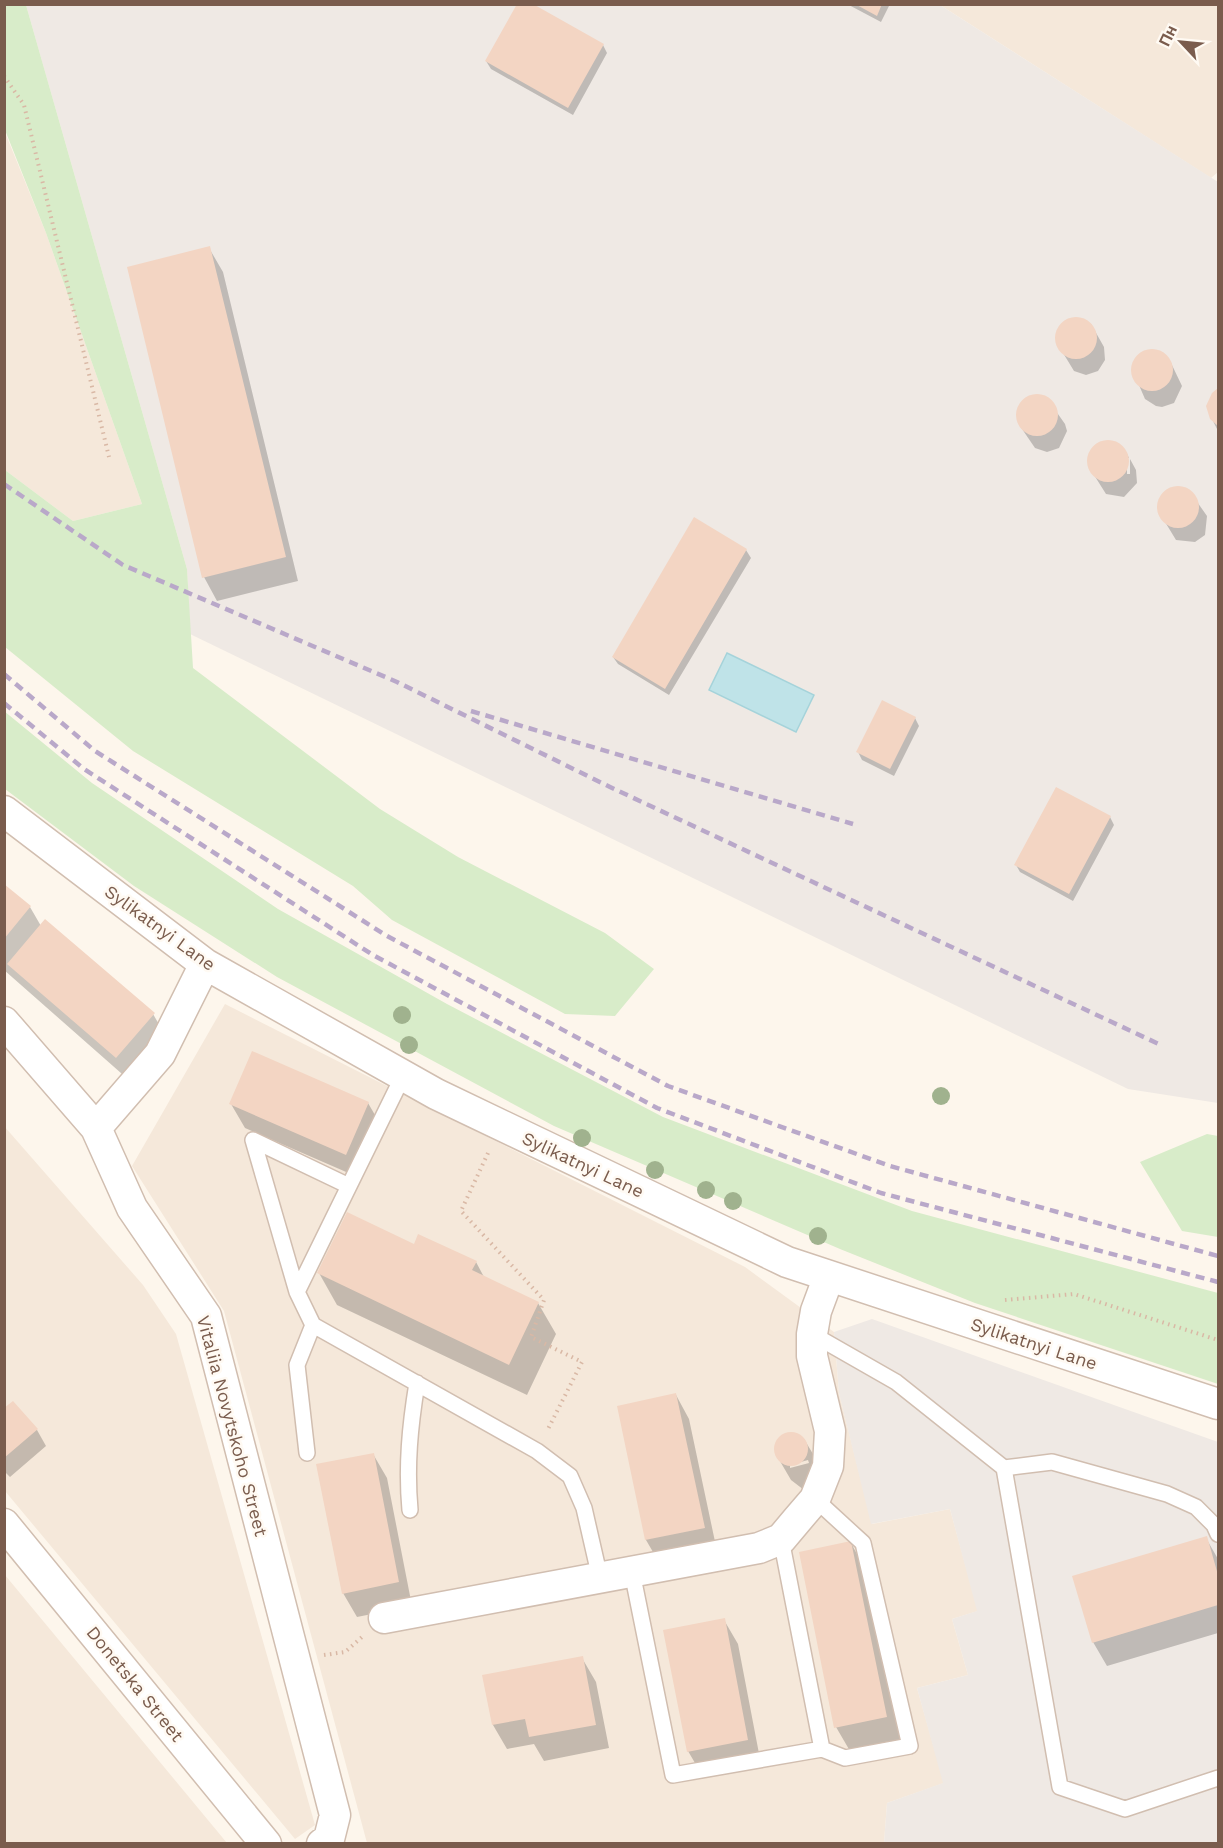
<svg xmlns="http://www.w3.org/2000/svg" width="1223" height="1848" font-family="'Work Sans',sans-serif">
<rect width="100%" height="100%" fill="#fdf6ec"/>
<!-- residential -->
<path fill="#f5e8da" d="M940 5H1218V172L1211 178Z
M4 130 46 233 142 504 73 521 5 470Z
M225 1004 745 1267 834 1332 839 1393 872 1524 950 1509 978 1611 952 1619 968 1675 917 1688 944 1783 887 1803 884 1843H367L224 1311 132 1166Z
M4 1126 143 1285 176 1334 315 1825 295 1839 5 1491Z
M5 1575 227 1843H5Z"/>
<!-- industrial -->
<path fill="#efe9e4" d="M26 5H940L1218 182V1103L1128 1089 190 634 187 569Z
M872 1319 1218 1442V1843H884L887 1803 943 1783 917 1688 968 1675 952 1619 977 1611 950 1509 871 1524 839 1393 834 1332Z"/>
<!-- green -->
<path fill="#d8ecc9" d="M4 5H26L187 569 193 668 380 809 458 857 605 933 654 969 615 1016 565 1014 392 920 353 886 133 751 5 647V470L73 521 142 504 46 233 5 130Z
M4 711 92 783 278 909 447 1004 663 1117 912 1211 1218 1293V1384L975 1303 840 1249 554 1126 277 977 134 886 5 789Z
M1207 1134 1218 1136V1237L1182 1231 1140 1162Z"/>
<!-- water -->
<path fill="#bfe3e8" stroke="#a5d3da" stroke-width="1.5" d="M727 653 814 695 796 732 709 690Z"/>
<!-- shadow -->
<path fill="#0003" fill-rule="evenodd" d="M847 4H890L881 22Z
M603 45 607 53 573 115 491 69 486 61Z
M209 248 223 272 298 581 217 601 204 577Z
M1079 318 1091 324 1104 347 1105 360 1098 371 1086 375 1074 371 1057 343 1062 325Z
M1149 351 1162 353 1171 363 1182 386 1174 403 1162 407 1156 406 1145 399 1132 369 1137 357Z
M1218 391V431L1212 419 1213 394Z
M1033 395 1046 397 1065 424 1067 431 1059 448 1047 452 1035 448 1020 426 1017 414 1022 402Z
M1104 441 1118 444 1127 454 1129 458H1127V474H1130V459L1136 470 1137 483 1124 497 1106 494 1089 467V453Z
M1175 487 1188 489 1207 516 1205 535 1195 542 1176 540 1159 512 1158 506 1163 494Z
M746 550 751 558 669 695 618 664 613 657Z
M915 718 919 726 894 776 862 760 858 752Z
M1110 817 1114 825 1073 901 1020 872 1016 865Z
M4 886 30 907 41 926 153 1014 167 1038 130 1081 4 970Z
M368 1103 382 1127 360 1178 245 1128 231 1104Z
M414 1246 476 1262 484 1277 538 1303 556 1334 527 1395 337 1305 319 1273Z
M676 1395 689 1419 717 1551 660 1564 646 1540 618 1407Z
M13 1403 37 1430 46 1446 10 1477 4 1471V1410Z
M796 1434 804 1439 819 1464 804 1490 791 1480 777 1456 776 1445 782 1436ZM808 1460 809 1463 790 1468V1465Z
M373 1454 387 1478 412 1606 357 1617 343 1593Z
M1206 1538 1218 1559V1633L1107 1666 1093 1642Z
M851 1543 864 1567 900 1740 850 1751 836 1727Z
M724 1620 738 1644 761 1764 702 1775 688 1751Z
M582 1658 596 1682 609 1748 544 1761 534 1744 507 1749 493 1725 484 1677Z"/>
<!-- building -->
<path fill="#f3d5c3" d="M517 4H533L604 44 568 108 485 61Z
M855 4H882L877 16Z
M210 246 286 557 202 578 127 267Z
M1055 338a21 21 0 1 1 42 0a21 21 0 1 1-42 0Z
M1131 370a21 21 0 1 1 42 0a21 21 0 1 1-42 0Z
M1218 388V426L1210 419 1206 406 1212 393Z
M1016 415a21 21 0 1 1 42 0a21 21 0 1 1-42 0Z
M1087 461a21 21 0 1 1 42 0a21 21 0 1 1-42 0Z
M1157 507a21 21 0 1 1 42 0a21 21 0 1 1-42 0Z
M694 517 747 549 665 689 612 657Z
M882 700 916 717 890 769 856 752Z
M1056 787 1111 816 1069 894 1014 865Z
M4 884 31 906 4 939Z
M45 919 155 1013 116 1058 7 964Z
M252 1051 369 1102 346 1155 229 1104Z
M347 1212 414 1244 418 1234 477 1261 472 1270 539 1302 509 1365 317 1273Z
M676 1393 705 1528 645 1540 617 1406Z
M13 1401 38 1429 4 1458V1408Z
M774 1449a17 17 0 1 1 34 0a17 17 0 1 1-34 0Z
M374 1453 399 1582 342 1594 316 1464Z
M1207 1536 1218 1575V1605L1092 1643 1072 1576Z
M851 1541 887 1717 834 1728 799 1552Z
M725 1618 748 1740 687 1752 663 1630Z
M583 1656 596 1725 529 1737 525 1719 492 1725 482 1675Z"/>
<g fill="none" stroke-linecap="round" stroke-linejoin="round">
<defs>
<path id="service" d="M403 1076 297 1292 313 1325 537 1451 570 1476 584 1508 600 1578
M297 1292 253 1140 349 1186
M812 1334 896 1382 1004 1468 1060 1787 1125 1809 1218 1778
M307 1453 297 1365 313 1325
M1004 1468 1052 1462 1167 1494 1196 1507 1214 1525 1218 1534
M815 1499 863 1543 910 1746 845 1758 822 1749
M410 1510C406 1466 410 1426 417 1383
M632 1572 673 1775 822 1749 781 1539"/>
<path id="minor" d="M4 811 205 964 436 1094 787 1262 1218 1404
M4 1022 96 1128 132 1208 206 1316 335 1815 329 1839 322 1844
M96 1128 160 1054 205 964
M4 1524 266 1844
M384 1618 759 1548 781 1539 797 1520 815 1499 828 1466 830 1431 812 1356V1334L816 1311 829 1276"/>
</defs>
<!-- service casing -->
<use href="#service" stroke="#d1beb0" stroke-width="18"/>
<!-- minor casing -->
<use href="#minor" stroke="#d1beb0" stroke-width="33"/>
<!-- path -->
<path stroke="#d9b8a5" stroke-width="4" stroke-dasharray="1.5 4.5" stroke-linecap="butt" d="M4 76 24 105 109 457
M488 1153 461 1211 544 1300 531 1337 582 1362 547 1431
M1005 1300 1074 1294 1218 1340
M324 1655 345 1652 362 1637"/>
<!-- service -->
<use href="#service" stroke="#fff" stroke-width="15"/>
<!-- minor -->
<use href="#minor" stroke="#fff" stroke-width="30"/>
<!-- rail -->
<path stroke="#b9a8c9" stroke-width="4.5" stroke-dasharray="9 6" stroke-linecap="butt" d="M4 484 123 565 397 682 610 787 1163 1046
M4 674 95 751 387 936 668 1086 890 1166 1218 1256
M4 703 84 769 373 955 657 1108 881 1193 1218 1282
M471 711 853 824"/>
</g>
<!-- trees -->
<g fill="#a0b28e">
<circle cx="402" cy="1015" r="9"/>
<circle cx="409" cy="1045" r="9"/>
<circle cx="941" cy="1096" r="9"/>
<circle cx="582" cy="1138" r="9"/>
<circle cx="655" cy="1170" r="9"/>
<circle cx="706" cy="1190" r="9"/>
<circle cx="733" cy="1201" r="9"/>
<circle cx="818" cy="1236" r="9"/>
</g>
<g text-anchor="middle" stroke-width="5" stroke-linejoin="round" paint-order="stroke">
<!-- street labels -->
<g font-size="18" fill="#7a5c4d" stroke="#fffaf3">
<text transform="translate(160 928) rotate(36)" y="6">Sylikatnyi Lane</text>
<text transform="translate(583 1165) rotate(25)" y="6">Sylikatnyi Lane</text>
<text transform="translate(1034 1344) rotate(18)" y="6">Sylikatnyi Lane</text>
<text transform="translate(232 1426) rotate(75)" y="6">Vitaliia Novytskoho Street</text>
<text transform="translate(135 1684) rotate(51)" y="6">Donetska Street</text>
</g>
</g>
<!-- border -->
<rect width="1223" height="1848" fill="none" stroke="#7a5c4d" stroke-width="12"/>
<!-- north arrow -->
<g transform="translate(1181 42) rotate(296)" stroke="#fffaf3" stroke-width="4.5" paint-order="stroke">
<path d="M0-4.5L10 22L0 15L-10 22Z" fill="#7a5c4d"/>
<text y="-9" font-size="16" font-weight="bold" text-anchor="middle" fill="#7a5c4d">Пн</text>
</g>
</svg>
